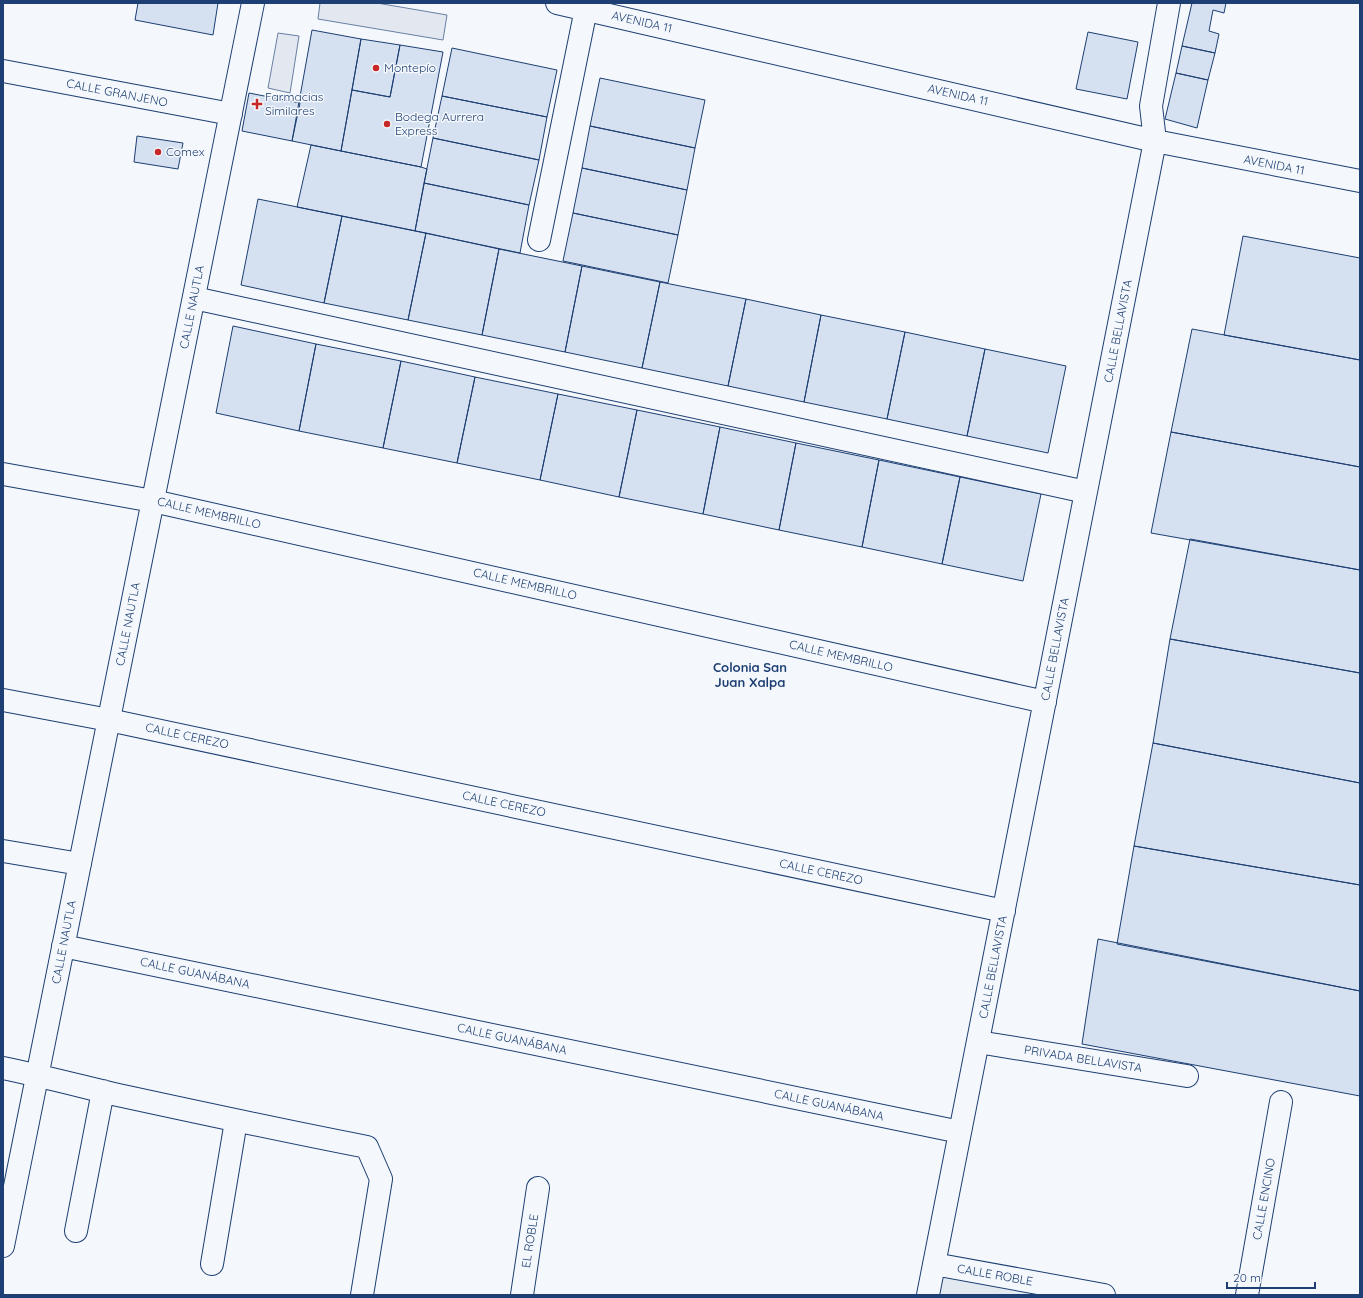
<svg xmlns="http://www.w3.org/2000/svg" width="1363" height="1298" font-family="Quicksand,sans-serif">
<rect width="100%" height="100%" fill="#f4f7fb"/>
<!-- green -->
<path fill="#e3e9f0" stroke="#687fa3" d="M934 1264 1104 1295H928Z"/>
<!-- parking -->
<path fill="#e3e8f0" stroke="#687fa3" d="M320 3H377L447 15 443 40 318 19Z
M278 33 299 36 290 93 268 88Z"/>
<!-- building -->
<path fill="#d5e0f0" stroke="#1d3f73" d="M138 3H218L213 35 135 20Z
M1192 3H1226L1224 13 1213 10 1209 31 1219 34 1215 53 1182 46Z
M312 30 361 39 341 151 292 141Z
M1088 32 1138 42 1127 99 1076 89Z
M361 39 400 45 390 97 352 90Z
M400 45 443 52 421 167 341 151 352 90 390 97Z
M1182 46 1215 53 1208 80 1176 73Z
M452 48 557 70 547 117 442 96Z
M1176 73 1208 80 1197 128 1165 119Z
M600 78 705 100 695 148 590 126Z
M249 93 300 103 292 141 242 131Z
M442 96 547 117 539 160 433 138Z
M590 126 695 148 687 190 582 168Z
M137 136 183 143 178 169 134 162Z
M433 138 539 160 529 205 424 183Z
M311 145 421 167 427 169 415 231 297 207Z
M582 168 687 190 678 235 573 213Z
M424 183 529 205 520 253 415 231Z
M258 199 342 216 324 303 241 285Z
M573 213 678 235 668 283 563 261Z
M342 216 426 233 408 320 324 303Z
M426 233 499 249 482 335 408 320Z
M1243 236 1360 258V360L1224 335Z
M499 249 582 266 565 352 482 335Z
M582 266 660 282 642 368 565 352Z
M660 282 746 299 728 386 642 368Z
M746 299 821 315 804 402 728 386Z
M821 315 905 332 887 419 804 402Z
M233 326 316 344 299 431 216 413Z
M1192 329 1360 360V467L1171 432Z
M905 332 985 349 967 436 887 419Z
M316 344 401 361 383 448 299 431Z
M985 349 1066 366 1048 453 967 436Z
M401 361 475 377 457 463 383 448Z
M475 377 558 394 540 480 457 463Z
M558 394 637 410 619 497 540 480Z
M637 410 720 427 703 514 619 497Z
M720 427 796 443 779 530 703 514Z
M1171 432 1360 467V570L1151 533Z
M796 443 879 460 862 547 779 530Z
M879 460 960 477 942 564 862 547Z
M960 477 1041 494 1023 581 942 564Z
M1190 539 1360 570V673L1170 639Z
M1170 639 1360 673V783L1153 743Z
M1153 743 1360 783V885L1134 846Z
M1134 846 1360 885V991L1117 944Z
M1098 939 1360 991V1096L1082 1044Z"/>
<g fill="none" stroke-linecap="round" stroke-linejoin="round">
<defs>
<path id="minor" d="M557 3 1155 141 1360 181
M3 71 231 114
M539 240 586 9
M194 298 1086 492
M3 474 153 501 1045 702
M3 700 109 720 1004 911
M3 851 80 864
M63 946 960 1132
M978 1042 1187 1076
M3 1068C42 1076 80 1086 118 1095 201 1113 284 1131 367 1147L381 1179 362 1295
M76 1231 103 1091
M3 1246 253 3
M212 1264 236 1121
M934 1264 1104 1295
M522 1295 538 1188
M928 1295 1155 141 1151 106 1169 3
M1247 1295 1281 1102"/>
</defs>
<!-- minor casing -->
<use href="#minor" stroke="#1d3f73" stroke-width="24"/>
<!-- minor -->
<use href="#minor" stroke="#f4f7fb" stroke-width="22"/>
</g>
<!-- markers -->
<g fill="#c62828" stroke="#f4f7fb" stroke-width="1.5">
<circle cx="376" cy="68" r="4"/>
<path d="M255 98h4v4h4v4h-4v4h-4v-4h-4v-4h4z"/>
<circle cx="387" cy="124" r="4"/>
<circle cx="158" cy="152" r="4"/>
</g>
<g text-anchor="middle" stroke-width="3" stroke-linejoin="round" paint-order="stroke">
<!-- street labels -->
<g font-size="12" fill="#1d3f73" stroke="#f4f7fb">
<text transform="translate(642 22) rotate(13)" y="4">AVENIDA 11</text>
<text transform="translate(117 93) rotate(11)" y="4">CALLE GRANJENO</text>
<text transform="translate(958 95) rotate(13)" y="4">AVENIDA 11</text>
<text transform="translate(1274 165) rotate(11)" y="4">AVENIDA 11</text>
<text transform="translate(192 307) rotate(-79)" y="4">CALLE NAUTLA</text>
<text transform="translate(1118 331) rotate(-79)" y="4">CALLE BELLAVISTA</text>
<text transform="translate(209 513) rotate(13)" y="4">CALLE MEMBRILLO</text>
<text transform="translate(525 584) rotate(13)" y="4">CALLE MEMBRILLO</text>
<text transform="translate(128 624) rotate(-79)" y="4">CALLE NAUTLA</text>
<text transform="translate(1055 649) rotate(-79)" y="4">CALLE BELLAVISTA</text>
<text transform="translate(841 656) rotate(13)" y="4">CALLE MEMBRILLO</text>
<text transform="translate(187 736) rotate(12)" y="4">CALLE CEREZO</text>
<text transform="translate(504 804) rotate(12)" y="4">CALLE CEREZO</text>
<text transform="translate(821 872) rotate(12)" y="4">CALLE CEREZO</text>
<text transform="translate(64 942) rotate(-79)" y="4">CALLE NAUTLA</text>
<text transform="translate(993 967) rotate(-79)" y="4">CALLE BELLAVISTA</text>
<text transform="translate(195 973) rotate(12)" y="4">CALLE GUANÁBANA</text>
<text transform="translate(512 1039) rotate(12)" y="4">CALLE GUANÁBANA</text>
<text transform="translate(1083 1059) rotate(9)" y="4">PRIVADA BELLAVISTA</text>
<text transform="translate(829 1105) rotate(12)" y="4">CALLE GUANÁBANA</text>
<text transform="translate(1264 1199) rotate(-80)" y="4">CALLE ENCINO</text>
<text transform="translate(530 1241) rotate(-81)" y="4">EL ROBLE</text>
<text transform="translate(995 1275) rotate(10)" y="4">CALLE ROBLE</text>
</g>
<!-- poi labels -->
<g font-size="12" fill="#1d3f73" stroke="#f4f7fb" text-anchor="start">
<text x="384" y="72">Montepío</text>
<text x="265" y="101">Farmacias<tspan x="265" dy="14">Similares</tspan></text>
<text x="395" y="121">Bodega Aurrera<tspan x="395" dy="14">Express</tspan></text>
<text x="166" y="156">Comex</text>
</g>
<!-- neighbourhood labels -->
<g font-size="13" font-weight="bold" fill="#1d3f73" stroke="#f4f7fb">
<text x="750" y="672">Colonia San<tspan x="750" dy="15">Juan Xalpa</tspan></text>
</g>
</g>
<!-- border -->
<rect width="1363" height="1298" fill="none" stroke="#1d3f73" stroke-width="8"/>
<!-- scale -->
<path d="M1227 1282v6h88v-6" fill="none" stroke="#1d3f73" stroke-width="2"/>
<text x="1233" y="1282" font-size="12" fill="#1d3f73" stroke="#f4f7fb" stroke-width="3" paint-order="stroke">20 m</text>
</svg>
